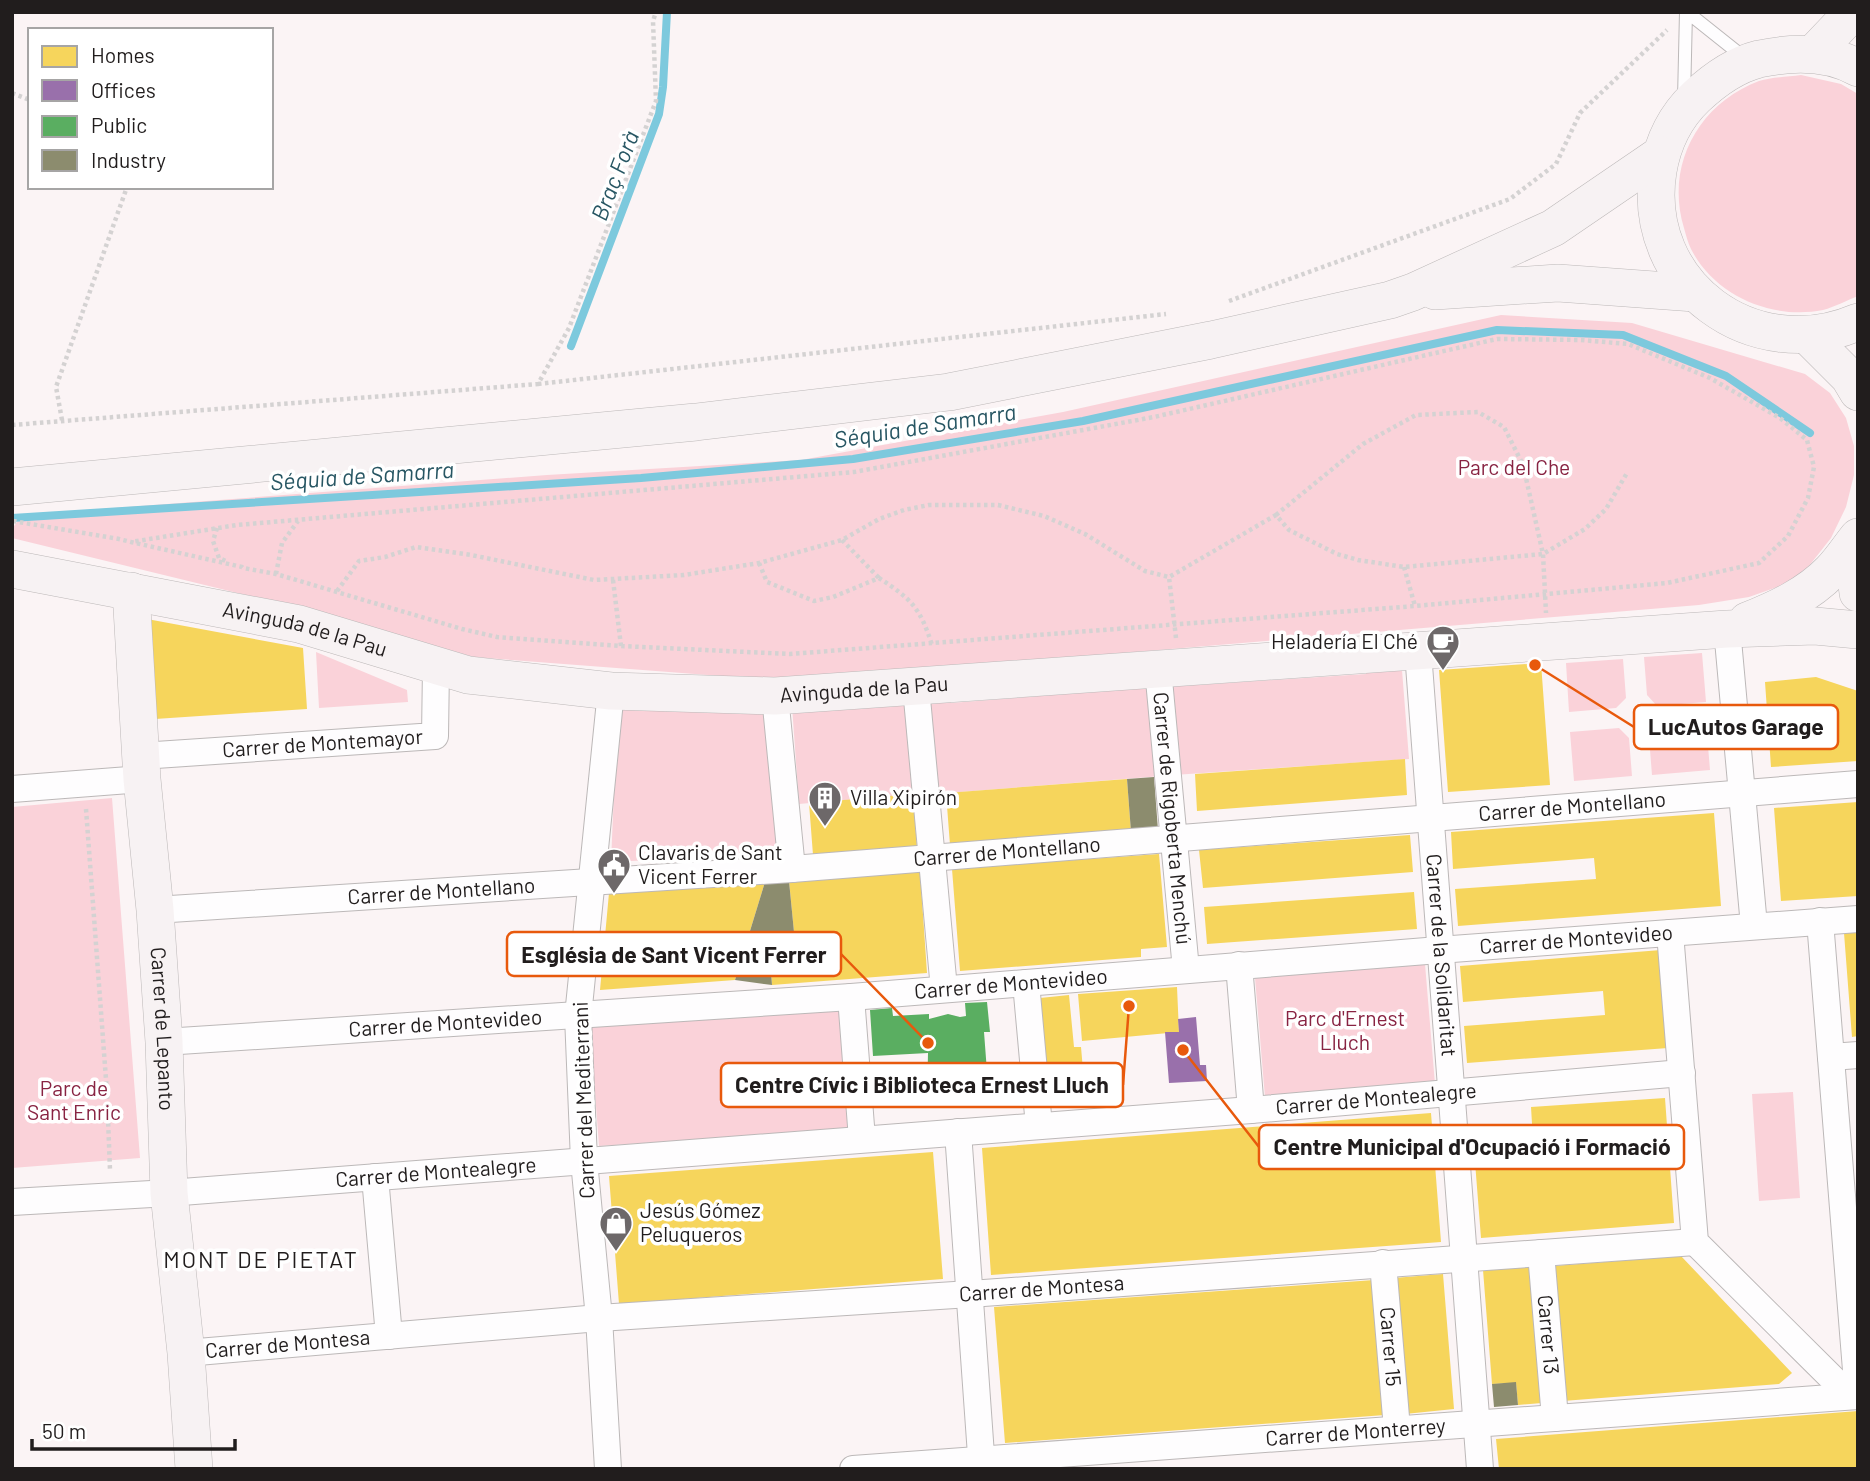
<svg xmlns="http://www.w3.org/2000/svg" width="1870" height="1481" font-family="Barlow,sans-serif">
<rect width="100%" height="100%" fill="#fbf4f5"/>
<!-- green -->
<path fill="#fad2d9" d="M1801 75 1841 84 1858 94V296C1847 300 1835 307 1823 310 1772 320 1715 296 1691 249 1688 243 1686 235 1684 228 1665 166 1698 104 1759 81 1771 77 1788 77 1801 75Z
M1501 315 1632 323 1805 374 1830 393 1846 418 1854 446V475L1846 507 1831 538 1805 571 1780 586 1749 597 1699 605 788 681 473 657 340 618 12 538V529L22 515 547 475 801 460 1063 412Z
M316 652 407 690 408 702 319 708Z
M1702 653 1706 702 1657 706 1647 695 1644 657Z
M1623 659 1626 698 1616 708 1569 712 1566 663Z
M1366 663 1402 670 1409 759 1174 775 1167 676 1197 685 1366 674Z
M1153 678 1162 776 935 794 928 696 950 695 951 703 1139 688Z
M912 697 913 794 799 804 792 706Z
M618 698H775L776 854 611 862Z
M1706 722 1710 770 1652 775 1649 737 1659 726Z
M1619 728 1629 738 1632 776 1574 781 1570 732Z
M112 798 140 1158 12 1168V807Z
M1425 964 1435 1084 1265 1097 1255 978Z
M845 1007 854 1129 599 1146 590 1025Z
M1793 1092 1800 1198 1759 1201 1752 1094Z"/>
<!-- homes -->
<path fill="#f6d55c" d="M147 619 303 648 307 709 155 719Z
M1541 663 1550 785 1448 792 1439 670Z
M1816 677 1858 691V761L1771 767 1765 682Z
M1405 759 1407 795 1197 811 1195 774Z
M1127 779 1131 832 950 845 946 793Z
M913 794 917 848 813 855 809 803Z
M1858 802V896L1781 901 1774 808Z
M1714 813 1721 906 1458 926 1455 889 1596 879 1594 858 1453 869 1451 832Z
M1410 835 1413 872 1203 888 1199 850Z
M1159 854 1167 947 1141 949V957L960 971 952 869Z
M920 871 927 973 772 985 768 934 794 932 789 881Z
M765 882 735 980 600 990 609 893Z
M1414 892 1417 929 1207 944 1204 907Z
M1858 932V1036L1852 1037 1844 933Z
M1661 950 1668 1048 1467 1063 1464 1026 1605 1015 1603 991 1463 1002 1460 966Z
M1177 987 1179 1032 1082 1041 1078 994Z
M1069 995 1074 1047H1081L1086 1104 1057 1106 1056 1095 1046 1096 1040 998Z
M1665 1098 1674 1223 1481 1238 1475 1162 1534 1157 1531 1107Z
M1431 1113 1441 1242 991 1275 982 1148Z
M933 1152 943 1279 619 1304 609 1176Z
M1681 1256 1792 1373 1779 1384 1563 1401 1553 1266Z
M1532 1267 1542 1403 1518 1405 1516 1383 1492 1384 1483 1270Z
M1443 1274 1454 1409 1405 1414 1394 1278Z
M1374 1280 1385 1415 1005 1443 994 1307Z
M1858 1411V1469H1499L1496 1439Z"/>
<!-- offices -->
<path fill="#9970ab" d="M1196 1017 1200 1065H1206L1207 1081 1169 1083 1165 1032H1179L1178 1019Z"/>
<!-- public -->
<path fill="#5aae61" d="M987 1002 990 1032H984L988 1085 1001 1084 1002 1097 989 1098 988 1094 927 1099 928 1053 873 1056 870 1010 892 1008 893 1016 929 1014V1019L948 1014 960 1017 966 1016 965 1003Z"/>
<!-- industry -->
<path fill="#8c8c6e" d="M1154 777 1158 830 1131 832 1127 779Z
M789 881 794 932 768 934 772 985 735 980 765 882Z
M1516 1382 1518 1405 1494 1407 1492 1384Z"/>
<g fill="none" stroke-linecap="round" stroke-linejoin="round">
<!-- stream -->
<path stroke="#7dc9dd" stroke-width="8" d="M571 346 659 114 663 87 667 12
M12 518 641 478 853 459 1083 421 1497 330 1623 335 1726 376 1810 433"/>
<defs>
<path id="lane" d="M1687 12 1746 59
M1684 99 1686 12"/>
<g id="street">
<path d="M1727 629 1754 926"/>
<path id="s1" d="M1418 652 1480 1469"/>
<path id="s2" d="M1158 669 1186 970"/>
<path d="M916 688 944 989"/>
<path d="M775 696 792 869"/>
<path id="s3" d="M141 756 435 736 436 667"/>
<path d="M12 789 142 779"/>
<path id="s4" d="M155 910 792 869 1858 784"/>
<path d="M1820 921 1858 1395"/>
<path d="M1670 933 1695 1242 1834 1380 1858 1396"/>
<path d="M1239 965 1251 1110"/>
<path d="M1026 983 1039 1126"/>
<path d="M851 997 862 1139"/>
<path id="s5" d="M164 1042 851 997 1439 950 1858 919"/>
<path d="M1831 1057 1858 1055"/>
<path d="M958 1132 982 1469"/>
<path d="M375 1177 389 1336"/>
<path id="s6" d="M12 1202 169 1193 1251 1110 1682 1073"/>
<path id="s7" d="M1541 1253 1555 1418"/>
<path id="s8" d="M1383 1263 1397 1429"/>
<path id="s9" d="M186 1353 599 1318 970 1294 1695 1242"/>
<path d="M608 1469 599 1318 584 1161 578 1016 611 691"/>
<path id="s10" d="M853 1469 1858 1396"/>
</g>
<g id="secondary">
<path d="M1813 54 1853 12"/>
<path d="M1858 68C1828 51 1792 52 1759 59 1735 65 1714 80 1696 97 1675 117 1663 141 1658 171 1640 285 1753 367 1858 322"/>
<path d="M1435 291 1558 283 1695 293"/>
<path d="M1808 336 1849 377 1858 392"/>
<path d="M12 487 696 422 949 392 1211 340 1390 300 1413 292 1553 228 1660 155"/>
<path d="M1858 545 1854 559 1858 593"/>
<path id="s11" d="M12 569 299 624 468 675 611 691 775 696 1727 629 1815 626 1858 630"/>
<path id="s12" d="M131 591 142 779 155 910 164 1042 169 1193 186 1353 194 1469"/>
<path d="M1747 621C1777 609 1808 595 1831 571 1841 561 1849 548 1858 537"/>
</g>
</defs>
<!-- lane casing -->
<use href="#lane" stroke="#bcb8b8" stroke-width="14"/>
<!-- street casing -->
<use href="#street" stroke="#bcb8b8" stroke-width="28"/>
<!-- secondary casing -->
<use href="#secondary" stroke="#bcb8b8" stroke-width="38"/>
<!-- path -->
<path stroke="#d4d2d2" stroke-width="4.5" stroke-dasharray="3.5 3.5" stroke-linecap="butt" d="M12 93 30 100
M1229 301 1510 199 1556 164 1580 113 1667 30
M538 384 1166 314
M62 420 56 387 127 187
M12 425 538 384 569 328 656 101 653 21 656 12
M1276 515 1363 444 1416 415 1478 412 1504 427 1523 465 1543 554 1546 613
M13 521 119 539 131 542 242 567 243 568 276 574 462 629 497 637 621 646 790 654 1415 606 1667 583 1759 563 1788 536 1808 498 1814 467 1807 440 1780 418 1710 378 1628 344 1581 340 1497 339 1154 417 854 472 237 525 131 542
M217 528 213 541 219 558 228 562
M842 540 879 578
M759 563 767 582 814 601 833 597 879 578C911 599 920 607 932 645
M1404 567 1415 606
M276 574 282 543 298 521
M613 580 621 646
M337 591 359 561 385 557 416 547 471 555 594 580 684 575 759 563 842 540 879 519 904 510 929 505H998L1044 516 1085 534 1145 571 1169 577
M1176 638 1169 577 1276 515 1289 530 1337 554 1358 560 1404 567 1543 554 1585 529 1606 509 1627 473
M86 809 107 1093 110 1170"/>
<!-- lane -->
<use href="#lane" stroke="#fefdfe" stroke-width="12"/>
<!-- street -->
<use href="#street" stroke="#fefdfe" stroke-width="26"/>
<!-- secondary -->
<use href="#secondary" stroke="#f7f2f3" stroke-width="37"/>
</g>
<!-- icons -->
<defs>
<symbol id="cafe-pin" viewBox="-11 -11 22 30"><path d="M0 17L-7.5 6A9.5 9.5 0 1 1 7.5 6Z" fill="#6d6869" stroke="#fff"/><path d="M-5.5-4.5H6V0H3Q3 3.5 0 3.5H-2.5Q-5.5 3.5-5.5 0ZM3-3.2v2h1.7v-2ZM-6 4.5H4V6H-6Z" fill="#fff"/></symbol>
<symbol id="building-pin" viewBox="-11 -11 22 30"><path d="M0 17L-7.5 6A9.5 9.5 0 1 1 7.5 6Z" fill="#6d6869" stroke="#fff"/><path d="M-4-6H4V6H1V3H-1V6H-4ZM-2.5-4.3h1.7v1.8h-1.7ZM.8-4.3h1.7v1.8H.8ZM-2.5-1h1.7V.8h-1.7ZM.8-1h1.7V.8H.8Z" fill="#fff"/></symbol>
<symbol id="civic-pin" viewBox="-11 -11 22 30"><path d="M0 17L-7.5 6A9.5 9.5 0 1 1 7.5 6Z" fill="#6d6869" stroke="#fff"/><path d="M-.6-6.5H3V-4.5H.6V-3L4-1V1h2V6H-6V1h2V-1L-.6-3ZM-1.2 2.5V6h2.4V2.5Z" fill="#fff"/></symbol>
<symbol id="shop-pin" viewBox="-11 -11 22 30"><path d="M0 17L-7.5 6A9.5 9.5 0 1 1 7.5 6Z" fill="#6d6869" stroke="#fff"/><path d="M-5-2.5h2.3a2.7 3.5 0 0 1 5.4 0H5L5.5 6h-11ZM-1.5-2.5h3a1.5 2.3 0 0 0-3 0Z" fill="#fff"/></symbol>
</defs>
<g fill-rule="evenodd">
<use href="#cafe-pin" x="1424" y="623" width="38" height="52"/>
<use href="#building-pin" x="806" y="779" width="38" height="52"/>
<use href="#civic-pin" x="595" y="846" width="38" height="52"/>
<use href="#shop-pin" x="597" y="1204" width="38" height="52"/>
</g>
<g text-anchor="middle" stroke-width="7" stroke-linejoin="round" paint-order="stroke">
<!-- park labels -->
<g font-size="21" fill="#882342" stroke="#fff">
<text x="1514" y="475">Parc del Che</text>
<text x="1345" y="1026">Parc d'Ernest<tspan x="1345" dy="24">Lluch</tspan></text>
<text x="74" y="1096">Parc de<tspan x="74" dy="24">Sant Enric</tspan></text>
</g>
<!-- street labels -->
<g font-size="21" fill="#211d1d" stroke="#fff">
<text dy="7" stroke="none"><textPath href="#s11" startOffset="299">Avinguda de la Pau</textPath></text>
<text dy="7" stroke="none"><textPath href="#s11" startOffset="866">Avinguda de la Pau</textPath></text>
<text dy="7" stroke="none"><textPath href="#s3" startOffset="182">Carrer de Montemayor</textPath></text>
<text dy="7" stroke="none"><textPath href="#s4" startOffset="1421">Carrer de Montellano</textPath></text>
<text dy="7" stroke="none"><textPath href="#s2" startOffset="150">Carrer de Rigoberta Menchú</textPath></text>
<text dy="7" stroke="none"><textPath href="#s4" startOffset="854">Carrer de Montellano</textPath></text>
<text dy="7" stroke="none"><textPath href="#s4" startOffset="287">Carrer de Montellano</textPath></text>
<text dy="7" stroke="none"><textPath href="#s5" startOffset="1416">Carrer de Montevideo</textPath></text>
<text dy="7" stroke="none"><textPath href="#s1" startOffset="304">Carrer de la Solidaritat</textPath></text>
<text dy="7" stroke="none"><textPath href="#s5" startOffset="849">Carrer de Montevideo</textPath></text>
<text dy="7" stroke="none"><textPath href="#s5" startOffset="282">Carrer de Montevideo</textPath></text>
<text dy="7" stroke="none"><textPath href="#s12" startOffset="439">Carrer de Lepanto</textPath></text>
<text transform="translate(584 1100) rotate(-92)" y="7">Carrer del Mediterrani</text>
<text dy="7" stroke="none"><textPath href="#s6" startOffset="1368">Carrer de Montealegre</textPath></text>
<text dy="7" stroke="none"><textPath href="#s6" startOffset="425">Carrer de Montealegre</textPath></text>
<text dy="7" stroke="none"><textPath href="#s9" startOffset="858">Carrer de Montesa</textPath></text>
<text dy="7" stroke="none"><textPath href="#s7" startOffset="82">Carrer 13</textPath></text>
<text dy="7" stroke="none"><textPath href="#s9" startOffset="102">Carrer de Montesa</textPath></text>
<text dy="7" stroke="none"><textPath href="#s8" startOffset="84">Carrer 15</textPath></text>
<text dy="7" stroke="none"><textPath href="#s10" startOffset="504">Carrer de Monterrey</textPath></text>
</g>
<!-- poi labels -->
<g font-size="21" fill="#211d1d" stroke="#fff" text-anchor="start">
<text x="1418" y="649" text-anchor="end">Heladería El Ché</text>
<text x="850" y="805">Villa Xipirón</text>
<text x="638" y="860">Clavaris de Sant<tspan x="638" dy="24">Vicent Ferrer</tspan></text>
<text x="640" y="1218">Jesús Gómez<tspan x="640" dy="24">Peluqueros</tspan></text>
</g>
<!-- water labels -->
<g font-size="23" font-style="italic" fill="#275663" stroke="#fff">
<text transform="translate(615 176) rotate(-69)" y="8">Braç Forà</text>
<text transform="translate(925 426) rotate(-9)" y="8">Séquia de Samarra</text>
<text transform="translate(362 476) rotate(-4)" y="8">Séquia de Samarra</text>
</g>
<!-- neighbourhood labels -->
<g font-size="23" letter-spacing="2" fill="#211d1d" stroke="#fff">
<text x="261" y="1268">MONT DE PIETAT</text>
</g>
</g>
<!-- callouts -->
<path fill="none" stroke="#e8590c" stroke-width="2.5" d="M1535 665L1634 727M928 1043L841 954M1129 1006L1123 1085M1183 1050L1259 1147"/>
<g fill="#e8590c" stroke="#fff" stroke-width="2.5">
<circle cx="1535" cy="665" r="7"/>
<circle cx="928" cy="1043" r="7"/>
<circle cx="1129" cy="1006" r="7"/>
<circle cx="1183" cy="1050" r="7"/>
</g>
<g fill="#fff" stroke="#e8590c" stroke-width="2.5">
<rect x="1634" y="705" width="204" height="44" rx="7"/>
<rect x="507" y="932" width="334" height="44" rx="7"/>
<rect x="721" y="1063" width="402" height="44" rx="7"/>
<rect x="1259" y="1125" width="425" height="44" rx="7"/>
</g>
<g font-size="23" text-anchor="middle" font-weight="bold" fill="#211d1d">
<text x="1736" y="735">LucAutos Garage</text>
<text x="674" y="963">Església de Sant Vicent Ferrer</text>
<text x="922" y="1093">Centre Cívic i Biblioteca Ernest Lluch</text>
<text x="1472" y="1155">Centre Municipal d'Ocupació i Formació</text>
</g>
<!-- border -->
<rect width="1870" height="1481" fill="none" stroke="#211d1d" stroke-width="28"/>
<!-- legend -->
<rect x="28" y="28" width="245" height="161" fill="#ffffff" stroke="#a6a5a5" stroke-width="2"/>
<rect x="42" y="46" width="35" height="21" fill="#f6d55c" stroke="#a6a5a5" stroke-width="2"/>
<text x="91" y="63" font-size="21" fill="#211d1d">Homes</text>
<rect x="42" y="80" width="35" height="21" fill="#9970ab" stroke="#a6a5a5" stroke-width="2"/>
<text x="91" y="98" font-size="21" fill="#211d1d">Offices</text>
<rect x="42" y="116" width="35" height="21" fill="#5aae61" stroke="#a6a5a5" stroke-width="2"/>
<text x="91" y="133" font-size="21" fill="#211d1d">Public</text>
<rect x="42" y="150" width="35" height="21" fill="#8c8c6e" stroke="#a6a5a5" stroke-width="2"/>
<text x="91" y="168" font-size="21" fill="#211d1d">Industry</text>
<!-- scale -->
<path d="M32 1439v10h203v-10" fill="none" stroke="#211d1d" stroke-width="3.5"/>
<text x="42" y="1439" font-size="21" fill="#211d1d" stroke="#ffffff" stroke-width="5" paint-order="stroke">50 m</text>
</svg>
